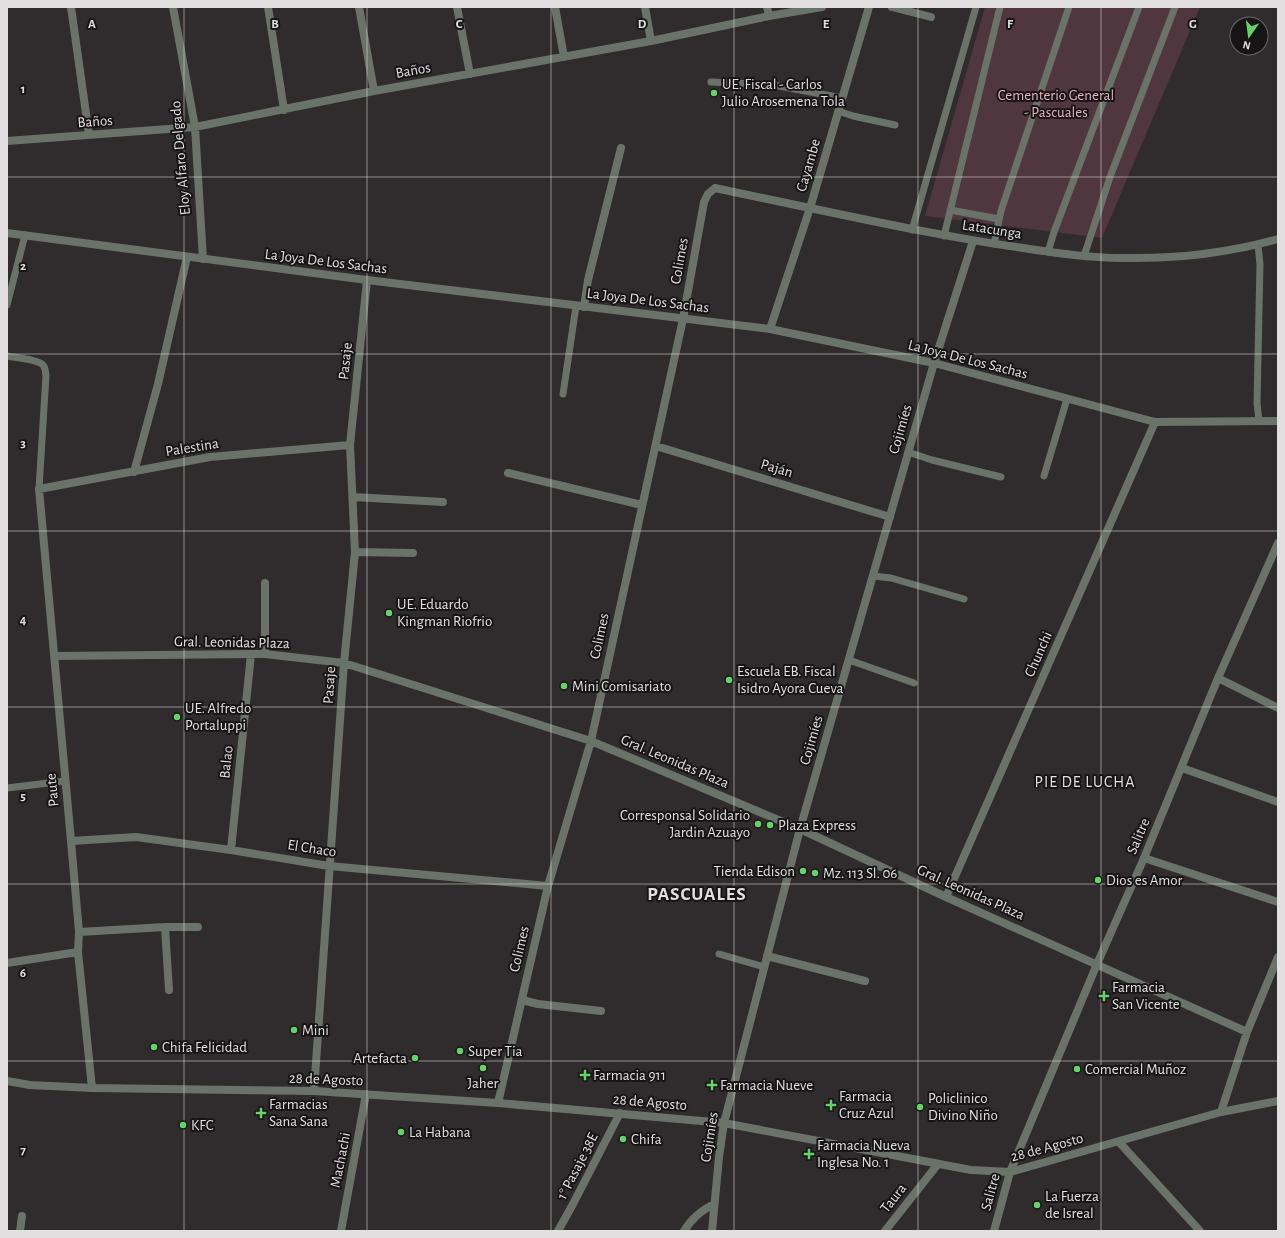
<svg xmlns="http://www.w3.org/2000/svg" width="1285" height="1238" font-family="'Alegreya Sans',sans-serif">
<rect width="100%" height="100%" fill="#302b2c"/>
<!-- green -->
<path fill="#4f363f" d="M985 7H1200L1102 238 925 216Z"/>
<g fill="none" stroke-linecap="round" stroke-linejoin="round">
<!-- service -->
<path stroke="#6a7369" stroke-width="7" d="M711 82 774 85 842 98
M838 111 853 116 895 125
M950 210 999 219
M912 230 976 7
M944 236 1000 7
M994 244 1001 211 1069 7
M1258 245 1260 264 1257 403 1259 421
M1048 252 1054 232 1139 7
M1084 256 1110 177 1175 7
M7 305 25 235
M7 356C16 358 37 359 43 365 46 368 45 372 46 375L39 489
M563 394 576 306
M908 452 932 460 1001 477
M1044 476 1067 399
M873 576 891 578 964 599
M849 660 914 683
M7 788 65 781
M719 954 764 967"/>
<!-- minor -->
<path stroke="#6a7369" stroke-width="8" d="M71 7 89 135
M173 7 195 127 203 259
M268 7 284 110
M359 7 374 91
M457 7 470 74
M555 7 564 57
M645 7 651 41
M767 7 769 16
M892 7 931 17
M7 141 195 127 374 91 651 41 769 16 822 7
M584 307 588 280 621 148
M656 446 890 517
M134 472 158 384 187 257
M508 473 642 505
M353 497 443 502
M355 552 413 553
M265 654V583
M55 656 265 654 344 663 591 741 800 829 946 897 1247 1032
M1218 678 1278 708
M1182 768 1278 802
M71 841 136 837 231 850 329 866 548 886
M231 850 251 654
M1144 858 1278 902
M946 897 1155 422
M165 927 169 990
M79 932 165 927H198
M767 956 865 981
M7 963 78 952
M522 1000 538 1004 601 1011
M92 1088 78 952 79 932 71 841 39 489 210 457 350 445
M314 1091 344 663 355 552 350 445 367 280
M498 1103 548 886 591 741 683 319 704 202 708 194 715 188 810 208
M1221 1112 1247 1032 1278 957
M1119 1142 1200 1231
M20 1231 22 1216
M341 1231 366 1094
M558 1231 573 1204 620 1113
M684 1231C692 1218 701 1211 714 1204
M712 1231 719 1157 724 1123
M885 1231 938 1164
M994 1231 1010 1172"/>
<!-- tertiary -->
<path stroke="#6a7369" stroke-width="8" d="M810 208C881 223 952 238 1023 248 1056 253 1089 258 1123 258 1174 259 1228 253 1278 239
M7 233 367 280 770 329 934 363 1155 422 1278 421
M770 329 810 208 869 7
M7 1081 30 1085 92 1088 314 1091 498 1103 724 1123 971 1170 1010 1172 1221 1112 1278 1101
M724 1123 800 829 934 363 973 241
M1010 1172 1097 964 1144 858 1218 678 1278 543"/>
</g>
<!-- grid -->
<path fill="none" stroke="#e2dfe0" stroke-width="1" stroke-opacity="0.55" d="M184 7V1231M367 7V1231M551 7V1231M734 7V1231M918 7V1231M1101 7V1231M7 177H1278M7 354H1278M7 531H1278M7 707H1278M7 884H1278M7 1061H1278"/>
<!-- markers -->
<g fill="#64d468" stroke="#161415" stroke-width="1.5">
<circle cx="714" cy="93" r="4"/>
<circle cx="389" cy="613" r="4"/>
<circle cx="729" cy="680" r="4"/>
<circle cx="564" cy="686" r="4"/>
<circle cx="177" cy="717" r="4"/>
<circle cx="758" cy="824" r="4"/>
<circle cx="770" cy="825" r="4"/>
<circle cx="803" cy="871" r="4"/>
<circle cx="815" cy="873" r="4"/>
<circle cx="1098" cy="880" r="4"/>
<path d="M1102 990h4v4h4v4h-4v4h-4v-4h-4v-4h4z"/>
<circle cx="294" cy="1030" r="4"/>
<circle cx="154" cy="1047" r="4"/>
<circle cx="460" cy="1051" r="4"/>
<circle cx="415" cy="1058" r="4"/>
<circle cx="483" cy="1068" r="4"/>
<circle cx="1077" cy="1069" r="4"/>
<path d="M583 1069h4v4h4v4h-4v4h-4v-4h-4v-4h4z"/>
<path d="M710 1079h4v4h4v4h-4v4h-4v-4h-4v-4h4z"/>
<path d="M829 1099h4v4h4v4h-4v4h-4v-4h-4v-4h4z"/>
<circle cx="920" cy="1107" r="4"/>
<path d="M259 1107h4v4h4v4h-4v4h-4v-4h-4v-4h4z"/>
<circle cx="183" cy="1125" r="4"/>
<circle cx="401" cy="1132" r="4"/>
<circle cx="623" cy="1139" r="4"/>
<path d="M807 1148h4v4h4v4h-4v4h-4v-4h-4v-4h4z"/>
<circle cx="1037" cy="1205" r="4"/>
</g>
<g text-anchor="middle" stroke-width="4" stroke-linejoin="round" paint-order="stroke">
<!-- street labels -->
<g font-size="15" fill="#e2dfe0" stroke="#161415">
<text transform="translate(413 70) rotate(-10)" y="5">Baños</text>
<text transform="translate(95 121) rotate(-4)" y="5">Baños</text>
<text transform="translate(180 158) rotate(-95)" y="5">Eloy Alfaro Delgado</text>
<text transform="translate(808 165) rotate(-74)" y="5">Cayambe</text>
<text transform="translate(992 229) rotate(9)" y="5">Latacunga</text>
<text transform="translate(326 261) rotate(7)" y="5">La Joya De Los Sachas</text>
<text transform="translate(679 261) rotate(-80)" y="5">Colimes</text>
<text transform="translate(648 300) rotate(7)" y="5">La Joya De Los Sachas</text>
<text transform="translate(968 359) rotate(14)" y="5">La Joya De Los Sachas</text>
<text transform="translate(345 361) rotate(-84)" y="5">Pasaje</text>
<text transform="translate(900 429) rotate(-74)" y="5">Cojimíes</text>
<text transform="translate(192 447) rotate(-9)" y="5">Palestina</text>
<text transform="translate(777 468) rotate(17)" y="5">Paján</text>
<text transform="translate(599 636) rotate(-78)" y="5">Colimes</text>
<text transform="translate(232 642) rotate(1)" y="5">Gral. Leonidas Plaza</text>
<text transform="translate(1038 654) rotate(-66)" y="5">Chunchi</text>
<text transform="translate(329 685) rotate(-86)" y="5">Pasaje</text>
<text transform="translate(811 740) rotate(-74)" y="5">Cojimíes</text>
<text transform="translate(675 761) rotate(23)" y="5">Gral. Leonidas Plaza</text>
<text transform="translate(226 762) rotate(-84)" y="5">Balao</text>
<text transform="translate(52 790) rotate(-95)" y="5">Paute</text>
<text transform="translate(1138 836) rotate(-67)" y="5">Salitre</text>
<text transform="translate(312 848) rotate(9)" y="5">El Chaco</text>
<text transform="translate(971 892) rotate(24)" y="5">Gral. Leonidas Plaza</text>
<text transform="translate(519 949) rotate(-77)" y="5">Colimes</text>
<text transform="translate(326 1079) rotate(2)" y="5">28 de Agosto</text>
<text transform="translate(650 1102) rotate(5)" y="5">28 de Agosto</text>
<text transform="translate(709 1137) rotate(-81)" y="5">Cojimíes</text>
<text transform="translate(1047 1147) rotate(-15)" y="5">28 de Agosto</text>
<text transform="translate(340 1160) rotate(-79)" y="5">Machachi</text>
<text transform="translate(577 1166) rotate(-63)" y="5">1° Pasaje 38E</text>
<text transform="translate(990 1192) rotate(-75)" y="5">Salitre</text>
<text transform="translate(893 1198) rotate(-52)" y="5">Taura</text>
</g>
<!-- poi labels -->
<g font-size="15" fill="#e2dfe0" stroke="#161415" text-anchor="start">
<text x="722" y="89">UE. Fiscal - Carlos<tspan x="722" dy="17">Julio Arosemena Tola</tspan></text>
<text x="397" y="609">UE. Eduardo<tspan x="397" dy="17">Kingman Riofrio</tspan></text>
<text x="737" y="676">Escuela EB. Fiscal<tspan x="737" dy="17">Isidro Ayora Cueva</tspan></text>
<text x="572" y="691">Mini Comisariato</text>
<text x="185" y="713">UE. Alfredo<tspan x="185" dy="17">Portaluppi</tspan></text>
<text x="750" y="820" text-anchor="end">Corresponsal Solidario<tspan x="750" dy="17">Jardin Azuayo</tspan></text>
<text x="778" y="830">Plaza Express</text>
<text x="795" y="876" text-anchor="end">Tienda Edison</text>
<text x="823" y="878">Mz. 113 Sl. 06</text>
<text x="1106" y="885">Dios es Amor</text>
<text x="1112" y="992">Farmacia<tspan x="1112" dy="17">San Vicente</tspan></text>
<text x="302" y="1035">Mini</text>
<text x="162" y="1052">Chifa Felicidad</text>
<text x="468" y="1056">Super Tia</text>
<text x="407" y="1063" text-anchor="end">Artefacta</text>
<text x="1085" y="1074">Comercial Muñoz</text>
<text x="593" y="1080">Farmacia 911</text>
<text x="483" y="1088" text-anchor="middle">Jaher</text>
<text x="720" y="1090">Farmacia Nueve</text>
<text x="839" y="1101">Farmacia<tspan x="839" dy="17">Cruz Azul</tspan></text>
<text x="928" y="1103">Policlinico<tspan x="928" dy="17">Divino Niño</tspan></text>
<text x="269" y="1109">Farmacias<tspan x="269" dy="17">Sana Sana</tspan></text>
<text x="191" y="1130">KFC</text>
<text x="409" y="1137">La Habana</text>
<text x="631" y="1144">Chifa</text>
<text x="817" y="1150">Farmacia Nueva<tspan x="817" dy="17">Inglesa No. 1</tspan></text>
<text x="1045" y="1201">La Fuerza<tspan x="1045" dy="17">de Isreal</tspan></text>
</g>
<!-- park labels -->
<g font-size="15" fill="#eab0c4" stroke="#161415">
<text x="1056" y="100">Cementerio General<tspan x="1056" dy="17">- Pascuales</tspan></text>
</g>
<!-- neighbourhood labels -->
<g font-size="16" letter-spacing="1" fill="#e2dfe0" stroke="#161415">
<text x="1085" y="787">PIE DE LUCHA</text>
</g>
<!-- district labels -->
<g font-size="19" font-weight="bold" letter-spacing="1" fill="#e2dfe0" stroke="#161415">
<text x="697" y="900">PASCUALES</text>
</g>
</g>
<g font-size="13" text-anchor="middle" font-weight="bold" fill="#e2dfe0" stroke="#161415" stroke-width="4" stroke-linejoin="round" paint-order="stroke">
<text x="92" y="28">A</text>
<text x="275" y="28">B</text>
<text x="459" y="28">C</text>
<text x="642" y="28">D</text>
<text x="826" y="28">E</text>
<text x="1010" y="28">F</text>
<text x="1193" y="28">G</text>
<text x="23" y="93">1</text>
<text x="23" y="270">2</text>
<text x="23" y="447">3</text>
<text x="23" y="624">4</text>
<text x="23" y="800">5</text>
<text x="23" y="977">6</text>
<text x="23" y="1154">7</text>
</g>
<!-- border -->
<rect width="1285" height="1238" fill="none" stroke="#e2dfe0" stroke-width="16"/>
<!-- north arrow -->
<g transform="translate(1249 36) rotate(194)"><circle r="19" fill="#161415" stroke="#686566"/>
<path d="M0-3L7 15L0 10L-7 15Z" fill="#64d468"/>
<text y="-6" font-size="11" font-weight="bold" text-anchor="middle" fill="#e2dfe0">N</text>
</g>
</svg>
